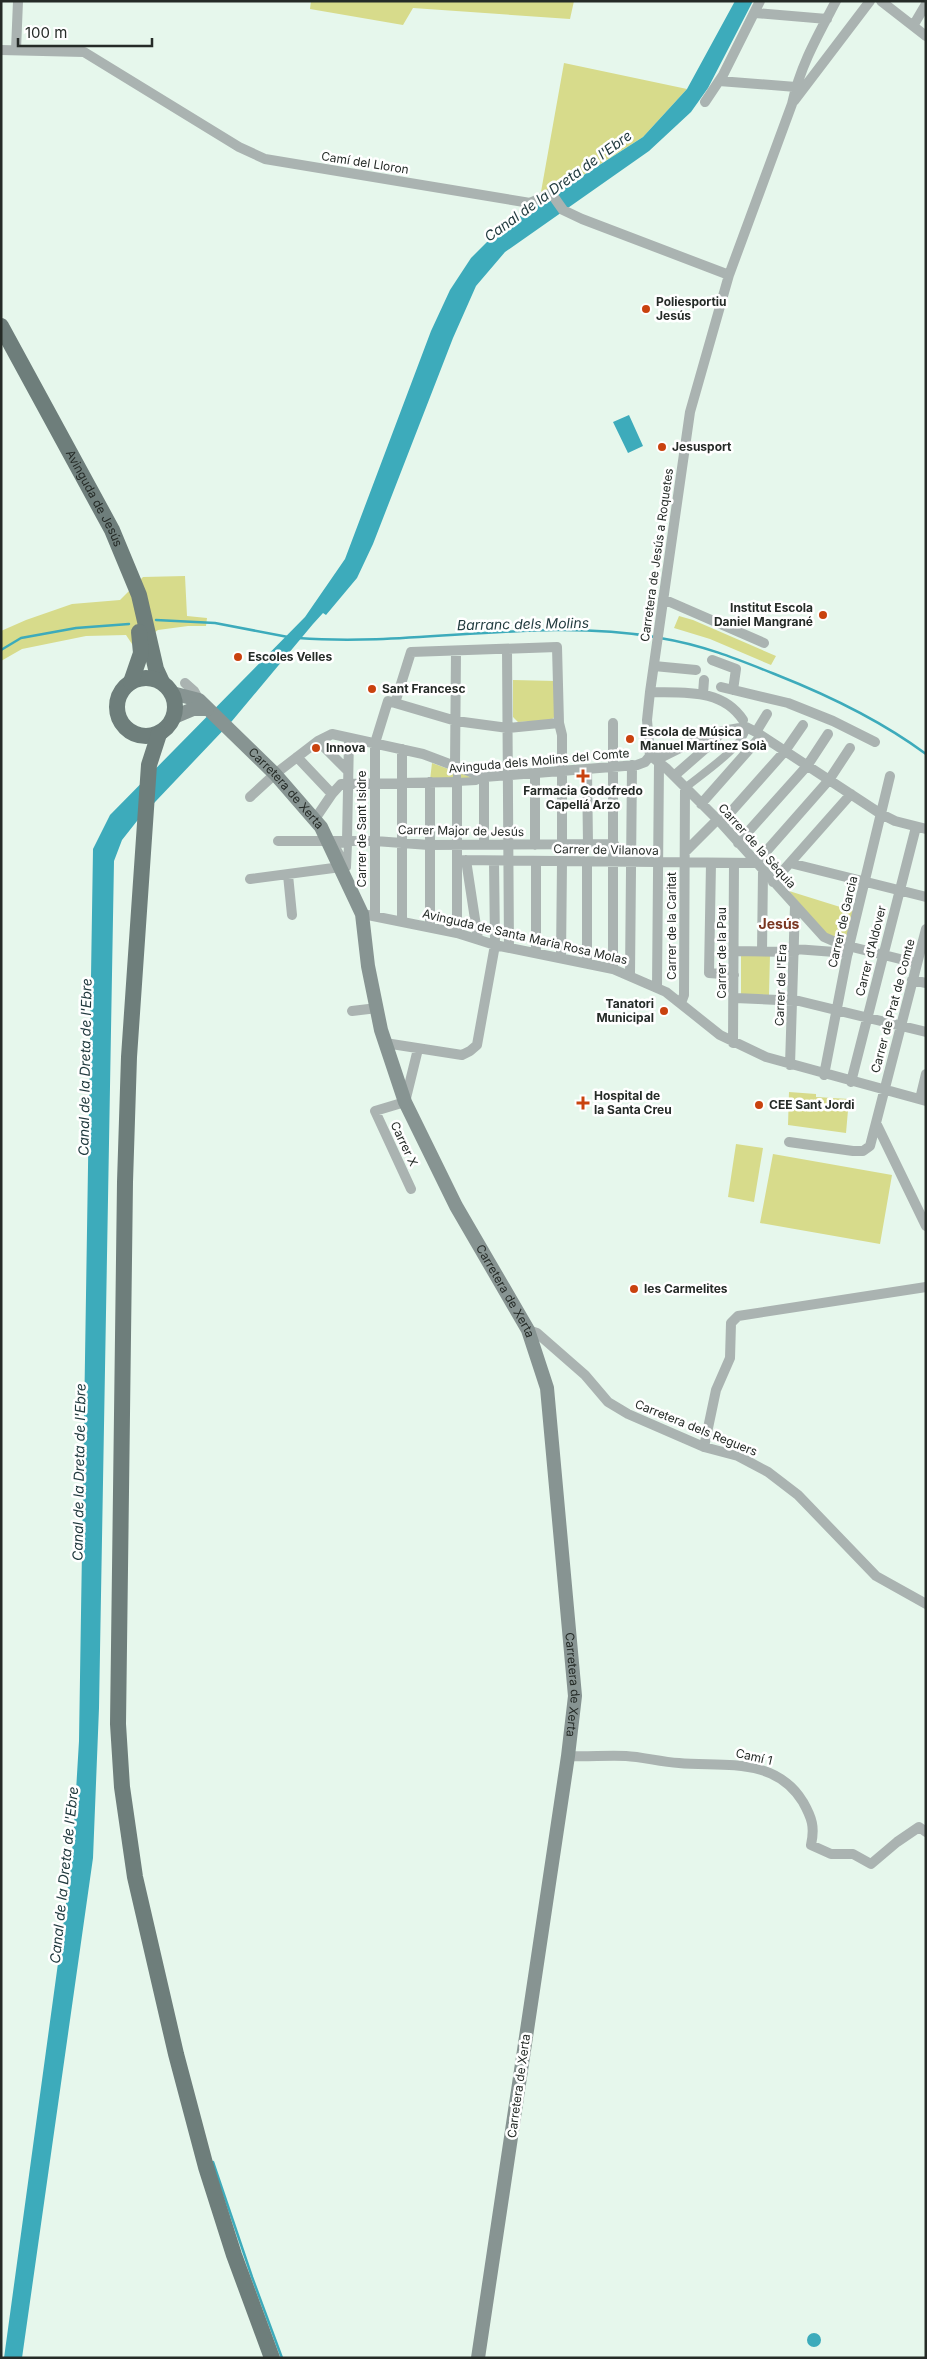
<svg xmlns="http://www.w3.org/2000/svg" width="927" height="2359" font-family="Inter,sans-serif">
<rect width="100%" height="100%" fill="#e6f7ec"/>
<!-- green -->
<path fill="#d7db8b" d="M311 1H574L570 19 413 8 403 25 310 9Z
M564 63 687 89 643 137 539 203Z
M185 576 187 616 207 618 206 626H188L158 630 134 647 126 635 86 636 22 649 1 661V631L26 620 72 604 120 600 143 577Z
M679 616 693 620 776 656 771 665 710 639 674 628Z
M513 680 556 681 557 715 551 720 518 722 513 717Z
M432 763 473 778 430 780Z
M789 891 853 911 846 941 826 935Z
M741 955H770L769 995 741 994Z
M789 1092 816 1094V1097L849 1099 846 1133 788 1125Z
M736 1144 763 1148 754 1202 728 1197Z
M773 1154 892 1175 880 1244 760 1223Z"/>
<!-- water -->
<path fill="#3dabbb" d="M735 1H753L708 88 691 112 649 151 505 252 476 286 453 338 373 544 357 578 326 615 323 613 313 624 232 721 137 821 122 840 114 861 99 1708 93 1858 22 2358H4L65 1912 73 1841 79 1741 93 849 110 815 305 617 345 559 431 331 450 290 471 258 500 229 643 137 687 89Z
M629 415 643 446 628 453 613 422Z
M807 2340a7 7 0 1 1 14 0a7 7 0 1 1-14 0Z"/>
<g fill="none" stroke-linecap="round" stroke-linejoin="round">
<!-- stream -->
<path stroke="#3dabbb" stroke-width="2.5" d="M156 620 215 623 288 637
M298 638C417 647 537 617 655 637
M660 638C703 645 737 659 777 675 830 696 880 720 926 754
M1 650 21 638 76 628 129 624
M213 2162 252 2277 282 2358"/>
<!-- pedestrian -->
<path stroke="#aab3b1" stroke-width="8" d="M457 767V782L476 781 484 777
M685 788C699 776 746 745 746 727
M334 843 348 844 347 867Z"/>
<!-- minor -->
<path stroke="#aab3b1" stroke-width="10" d="M881 1 926 36
M755 13 827 19
M913 26 926 4
M1 50 84 52 239 147 265 159 530 203 551 193 563 210 582 219 729 275
M16 50 18 1
M719 81 796 87
M794 101 870 1
M705 102 723 75 760 1
M663 599 764 643
M507 649 509 948
M712 660 736 669 733 690
M654 666 696 670
M185 683 194 691 199 700
M721 687 788 703 833 721 875 742
M650 692C684 693 722 688 743 720
M703 694 704 680
M395 703 456 721 508 728 559 723
M613 723V969
M756 732 767 714
M318 741 348 771
M402 749V922
M650 756 647 720 650 692 690 412 729 275 792 104C800 66 818 35 836 1
M651 756 667 769 721 823 824 937 840 944 916 963
M297 757 332 794
M455 766 456 651
M587 769 588 844
M674 776 714 741 722 731
M484 777V844
M430 782V927
M250 797 275 774 318 741 332 734 423 754 484 777 637 765 645 762 650 756 662 757 694 741 728 730 746 727 756 732 881 814 895 821 926 829
M701 804 761 736
M315 819 332 794 341 784 457 782V933
M721 823 785 751 803 725
M278 841H375L429 845 614 844
M347 841 349 738
M738 843 807 766 828 734
M535 845V773
M685 852 717 820
M457 860 756 863 829 780 850 748
M466 860 478 939
M587 862V963
M711 863 709 973 734 975
M790 863 926 897
M288 875 292 915
M250 879 341 867
M773 882 851 794
M368 915 457 933 495 945 613 969 666 992 720 1035 766 1057 926 1101
M375 916V743L388 701 395 703 411 652 557 647 559 723 562 735V843
M795 949 848 953
M734 951 795 952
M762 951 763 872
M536 953V862
M561 958 562 862
M630 975 632 765
M912 980 926 983
M657 987 659 763
M735 998 799 1001 926 1032
M681 1003 684 995 685 788
M352 1011 377 1008
M385 1043 462 1055 470 1051 477 1045 495 945 494 861
M733 1043 734 863
M790 1065 795 906
M824 1075 849 946 890 776
M851 1082 916 827
M920 1099 926 1074
M876 1123 926 1226
M789 1142 853 1151H863L870 1146 926 929
M411 1189 375 1111 405 1102 418 1049
M528 1330 537 1333 585 1375 608 1402 628 1414 704 1447 738 1456 768 1472 798 1495 876 1576 926 1604
M704 1447 716 1390 730 1358 731 1323 738 1316 926 1287
M568 1756C587 1757 607 1755 626 1756 643 1757 661 1762 679 1763 723 1767 775 1756 803 1802 812 1818 815 1827 811 1845L831 1854H853L871 1864 897 1842 919 1827 926 1832"/>
<!-- secondary -->
<g stroke="#879492" stroke-width="14">
<path id="s1" d="M172 693 199 700 275 774 321 827 362 914 368 966 381 1030 405 1102 456 1206 528 1330 547 1388 575 1696 568 1756 478 2358"/>
<path d="M174 717 193 709H207"/>
</g>
<!-- primary -->
<g stroke="#6e7e7b" stroke-width="16">
<path id="s2" d="M1 326 112 530 139 595 156 669 162 682"/>
<circle cx="146" cy="707" r="29"/>
<path d="M131 682 141 653 139 632"/>
<path d="M159 734 149 765 129 1057 125 1182 118 1724 122 1787 135 1877 176 2054 206 2167 234 2255 272 2358"/>
</g>
</g>
<!-- markers -->
<g fill="#c9420e" stroke="#fff" stroke-width="2">
<circle cx="646" cy="309" r="5"/>
<circle cx="662" cy="447" r="5"/>
<circle cx="823" cy="615" r="5"/>
<circle cx="238" cy="657" r="5"/>
<circle cx="372" cy="689" r="5"/>
<circle cx="630" cy="739" r="5"/>
<circle cx="316" cy="748" r="5"/>
<path d="M580.5 768.5h5v5h5v5h-5v5h-5v-5h-5v-5h5z"/>
<circle cx="664" cy="1011" r="5"/>
<path d="M580.5 1095.5h5v5h5v5h-5v5h-5v-5h-5v-5h5z"/>
<circle cx="759" cy="1105" r="5"/>
<circle cx="634" cy="1289" r="5"/>
</g>
<g text-anchor="middle" stroke-width="5" stroke-linejoin="round" paint-order="stroke">
<!-- street labels -->
<g font-size="12" fill="#252b27" stroke="#fff">
<text transform="translate(365 163) rotate(9)" y="4">Camí del Lloron</text>
<text dy="4" stroke="none"><textPath href="#s2" startOffset="196">Avinguda de Jesús</textPath></text>
<text transform="translate(657 555) rotate(-82)" y="4">Carretera de Jesús a Roquetes</text>
<text transform="translate(539 761) rotate(-5)" y="4">Avinguda dels Molins del Comte</text>
<text dy="4" stroke="none"><textPath href="#s1" startOffset="152">Carretera de Xerta</textPath></text>
<text transform="translate(362 829) rotate(-90)" y="4">Carrer de Sant Isidre</text>
<text transform="translate(461 831) rotate(1)" y="4">Carrer Major de Jesús</text>
<text transform="translate(757 846) rotate(48)" y="4">Carrer de la Sèquia</text>
<text transform="translate(606 850) rotate(1)" y="4">Carrer de Vilanova</text>
<text transform="translate(843 922) rotate(-77)" y="4">Carrer de Garcia</text>
<text transform="translate(672 926) rotate(-90)" y="4">Carrer de la Caritat</text>
<text transform="translate(525 937) rotate(13)" y="4">Avinguda de Santa Maria Rosa Molas</text>
<text transform="translate(871 951) rotate(-76)" y="4">Carrer d'Aldover</text>
<text transform="translate(722 953) rotate(-90)" y="4">Carrer de la Pau</text>
<text transform="translate(781 985) rotate(-88)" y="4">Carrer de l'Era</text>
<text transform="translate(893 1006) rotate(-75)" y="4">Carrer de Prat de Comte</text>
<text transform="translate(404 1144) rotate(65)" y="4">Carrer X</text>
<text dy="4" stroke="none"><textPath href="#s1" startOffset="708">Carretera de Xerta</textPath></text>
<text transform="translate(696 1428) rotate(22)" y="4">Carretera dels Reguers</text>
<text dy="4" stroke="none"><textPath href="#s1" startOffset="1112">Carretera de Xerta</textPath></text>
<text transform="translate(754 1757) rotate(13)" y="4">Camí 1</text>
<text transform="translate(519 2086) rotate(-82)" y="4">Carretera de Xerta</text>
</g>
<!-- poi labels -->
<g font-size="12" font-weight="bold" fill="#252b27" stroke="#fff" text-anchor="start">
<text x="656" y="306">Poliesportiu<tspan x="656" dy="14">Jesús</tspan></text>
<text x="672" y="451">Jesusport</text>
<text x="813" y="612" text-anchor="end">Institut Escola<tspan x="813" dy="14">Daniel Mangrané</tspan></text>
<text x="248" y="661">Escoles Velles</text>
<text x="382" y="693">Sant Francesc</text>
<text x="640" y="736">Escola de Música<tspan x="640" dy="14">Manuel Martínez Solà</tspan></text>
<text x="326" y="752">Innova</text>
<text x="583" y="795" text-anchor="middle">Farmacia Godofredo<tspan x="583" dy="14">Capellá Arzo</tspan></text>
<text x="654" y="1008" text-anchor="end">Tanatori<tspan x="654" dy="14">Municipal</tspan></text>
<text x="594" y="1100">Hospital de<tspan x="594" dy="14">la Santa Creu</tspan></text>
<text x="769" y="1109">CEE Sant Jordi</text>
<text x="644" y="1293">les Carmelites</text>
</g>
<!-- water labels -->
<g font-size="14" font-style="italic" fill="#223b3f" stroke="#fff">
<text transform="translate(558 186) rotate(-36)" y="5">Canal de la Dreta de l'Ebre</text>
<text transform="translate(523 624) rotate(-1)" y="5">Barranc dels Molins</text>
<text transform="translate(85 1067) rotate(-89)" y="5">Canal de la Dreta de l'Ebre</text>
<text transform="translate(79 1472) rotate(-89)" y="5">Canal de la Dreta de l'Ebre</text>
<text transform="translate(64 1875) rotate(-84)" y="5">Canal de la Dreta de l'Ebre</text>
</g>
<!-- neighbourhood labels -->
<g font-size="14" font-weight="bold" fill="#793621" stroke="#fff">
<text x="779" y="929">Jesús</text>
</g>
</g>
<!-- border -->
<rect width="927" height="2359" fill="none" stroke="#252b27" stroke-width="5"/>
<!-- scale -->
<path d="M18 38v8h134v-8" fill="none" stroke="#252b27" stroke-width="2.5"/>
<text x="25" y="38" font-size="15" fill="#252b27" stroke="#ffffff" stroke-width="4" paint-order="stroke">100 m</text>
</svg>
